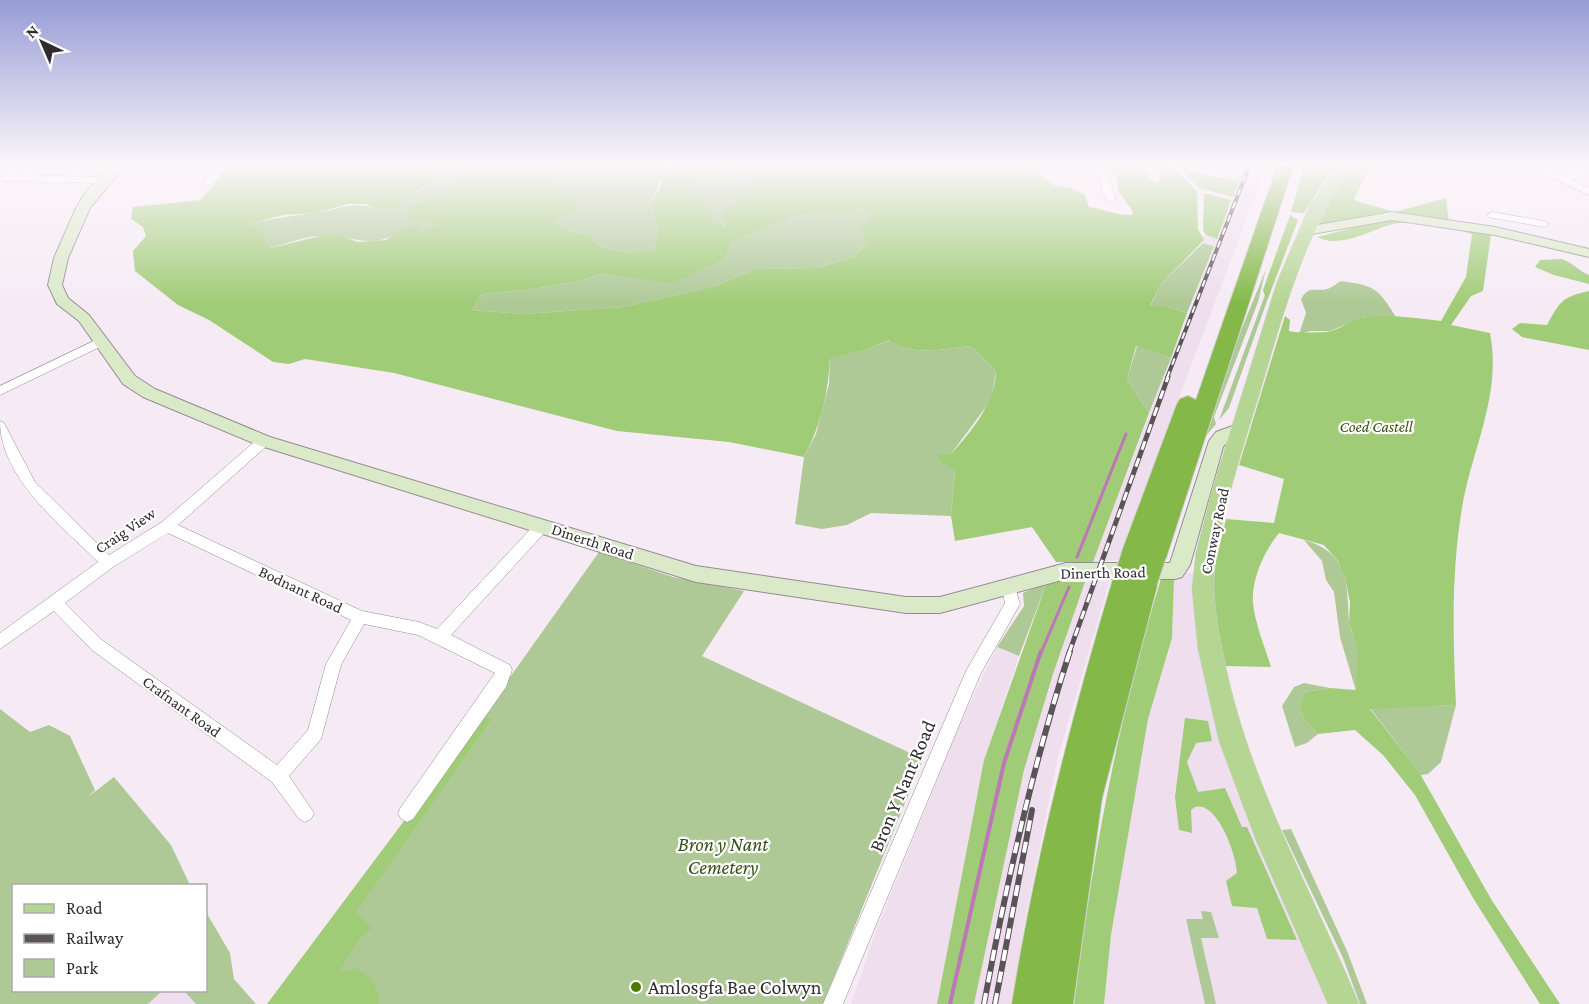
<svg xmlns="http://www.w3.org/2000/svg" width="1589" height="1004" font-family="'Crimson Pro',serif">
<rect width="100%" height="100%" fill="#f6ebf5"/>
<!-- built -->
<path fill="#efdeed" d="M1243 164H1267L1118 560 1093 562 1214 246 1203 243 1202 235 1217 239Z
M1189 572 1203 581 1213 668 1344 1004H1104L1111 935 1148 719 1172 639 1174 580Z
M1111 576 1058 757 1024 926 1012 1004H974L1024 770 1053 674 1085 582Z
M997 647 1019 656 984 761 937 1004H851L874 936 959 726Z
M162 990 184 991 196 1004H148Z"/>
<!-- green -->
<path fill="#aec996" d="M426 164H462L459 184 447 192 407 206 442 224 422 231 407 226C378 252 355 236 322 236 305 236 286 244 270 248L248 224C271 219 291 216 314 213 338 210 354 199 378 210 399 202 414 192 435 183L432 170Z
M559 164H673C661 172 658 191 650 204L658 228 655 252 627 253 600 246 588 235 564 229 555 221 560 190 550 180Z
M715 164H736L737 175 758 182 741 195 726 226 710 217 686 187Z
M863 209 873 218 868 242 853 257 817 268 755 269 715 286 624 307 524 314 472 310 482 294 533 289 580 281 601 274 673 282 726 259 731 242 791 217 835 211 844 217Z
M1203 243 1214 246 1187 313 1166 306 1150 307 1161 284Z
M1266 269 1258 302 1214 417 1216 424 1206 436 1229 360Z
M1341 281C1375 286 1377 287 1396 317H1364L1330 331H1311L1299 334 1306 313 1301 299C1309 285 1315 292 1327 289 1332 288 1337 283 1341 281Z
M1265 295 1267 301 1229 408 1219 420Z
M890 340C913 357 943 349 971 346L996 371 991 400 951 454 955 469 951 516 871 513 847 525 822 529 795 524 804 457 816 434 829 384 830 357 866 350Z
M1137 346 1171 358 1149 413 1127 380Z
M1304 540C1349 553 1347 582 1349 621 1350 631 1356 639 1358 648 1360 661 1357 677 1356 691L1340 637 1334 592 1326 580 1322 561Z
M599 552 673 577 744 591 702 656 923 759 823 1004H328L309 977 492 719 481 718Z
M1047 582 1019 656 997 647 1024 606 1023 593Z
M1304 683 1330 688 1305 692 1299 706 1304 719 1318 734 1307 743 1295 747 1282 706 1294 687Z
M1456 705 1441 762 1428 774 1421 775 1370 708Z
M0 709 30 732 49 725 70 736 95 790 88 797 114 777 171 845 190 885 14 886V990L162 991 148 1004H0Z
M1291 829 1347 951 1367 1004H1360L1343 958 1282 830Z
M1201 911 1211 912 1219 938H1201L1216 1004H1205L1186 919H1203Z
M206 912 230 953 234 979 256 1004H196L184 991 206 990Z"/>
<!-- forest -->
<path fill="#a0cc77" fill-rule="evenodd" d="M253 164H426L432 170 435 183 414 192 397 208 378 210 366 204H348L316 213 283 215 249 224 254 227H267L263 239 271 248 320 236 338 235 358 242 386 240 407 226H416L422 231 440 224 414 220 406 213 407 206 447 192 459 184 462 164H559L550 180 560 190 573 193 576 210 555 221 564 229 588 235 600 246 627 253 655 251 658 228 650 204 660 188 665 169 673 164H717L686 187 709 204 710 217 725 226 722 209 737 204 741 188 757 182 737 175 736 164H1011L1035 169 1053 185 1071 188 1085 195 1089 207C1104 209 1117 216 1133 215L1132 210 1118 191 1116 176 1100 165 1138 164 1148 171 1147 178 1157 183 1162 176 1155 164H1170L1197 191 1198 229 1204 240 1161 284 1150 306H1166L1187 313 1171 358 1136 346 1127 380 1149 413 1093 562H1056L1032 527 955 541 951 516 955 470 941 462 937 455 951 454C972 431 995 403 996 371L971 346C942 349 914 357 889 340L866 350 830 358C828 394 821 425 804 457L729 442 617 431 394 373 305 359 289 364 273 362 209 320 178 305 135 271 133 251 146 236 143 227 131 219 133 207 201 200 229 166ZM863 209 872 218 860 229 868 242 853 257 818 268 755 269 715 286 624 307 524 314 472 310 482 294 533 289 580 281 601 274 672 283 726 259 731 242 791 217 835 211 844 217Z
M1356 164H1372L1354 198 1356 201 1395 212 1446 198 1449 223 1392 214 1318 225 1340 181Z
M1318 165 1333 168 1304 213 1291 212 1303 170 1309 166Z
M1182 170 1239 181 1233 197 1199 188Z
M1204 193 1231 200 1217 239 1206 235 1203 230Z
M1290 215 1298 220 1267 301 1263 290Z
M1387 219 1487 232 1491 235 1483 291 1471 296 1451 325 1490 333C1502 395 1472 449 1462 508 1451 573 1453 640 1456 705L1370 709 1419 772 1491 899 1560 1004H1540L1473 898 1415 795 1383 755 1355 730 1318 734 1304 719 1299 706 1305 692 1330 688 1356 690 1358 649 1349 623 1350 602 1345 578 1338 561 1324 545 1279 533C1265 550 1251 579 1253 603 1255 624 1265 647 1271 667L1225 666 1212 615 1214 569 1226 519 1274 523 1284 479 1239 465 1285 316 1290 320 1289 331C1296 333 1324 333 1331 331 1343 328 1353 318 1366 317 1391 314 1416 318 1441 321L1466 277 1472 234C1454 228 1411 220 1393 224 1371 230 1340 249 1317 237Z
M1562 259C1573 263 1579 271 1589 275V284L1554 275 1535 267 1540 260Z
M1589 291V350L1522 337 1512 329 1520 323 1547 325C1560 301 1562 297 1589 291Z
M1161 579 1174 580 1172 638 1148 719 1111 935 1104 1004H1074C1092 859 1118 718 1161 579Z
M1047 582H1085L1053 674 1024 770 974 1004H937L984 760Z
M481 718H493L356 912 372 928 361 937 338 973 355 968C372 976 378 986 379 1004H267Z
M1185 718 1208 721 1212 741 1196 743 1187 762 1198 792 1225 788 1242 827H1247L1297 940 1267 939 1257 908 1232 906 1226 881 1237 873C1237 856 1217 800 1195 807L1191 810 1192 833 1179 830 1175 797Z"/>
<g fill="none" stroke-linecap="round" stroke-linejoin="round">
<!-- stream-far1 -->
<path stroke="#bd77b8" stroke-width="3" d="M1077 557 1126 434
M1041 653 1069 587"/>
<!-- stream -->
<path stroke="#bd77b8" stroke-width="4" d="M950 1004 1004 763 1041 651"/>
<defs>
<path id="street" d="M19 164H29L16 175 105 177 110 180 105 183 2 181V177Z
M219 164H229L210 185H204V181Z
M1089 164H1098L1109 178 1116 200 1114 202 1106 200 1099 178Z
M1525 164H1537L1563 176 1589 164V171L1571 180 1589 188V195Z
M1492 212 1544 221 1549 224 1544 227 1488 217 1487 215Z
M102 337 106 338V344L0 395V386Z
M0 421 4 423 35 482 109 555 162 522 259 438H269L270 441 269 444 178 525 362 611 419 622 437 629 538 521H548L550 525 548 529 451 635 510 665 512 670 506 687 413 819 407 822 401 819 398 813 401 807 495 673 418 635 364 624 341 665 321 739 289 776 314 813 311 819 305 822 299 819 272 782 92 650 54 611 0 649V633L98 562C61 525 0 478 0 421ZM168 533 351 620 326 664 308 730 277 765 102 640 65 603 113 567Z
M1009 582 1014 584 1020 604 980 675 843 1004H823L966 671 1005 603 1002 588 1004 584Z"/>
<path id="secondary" d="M113 164H126L90 208 68 258 62 285 68 298 89 315 135 376 155 389 270 437 696 566 906 597H940L1066 563H1170L1209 441 1216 432 1238 424 1246 430C1241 439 1229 438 1223 447L1190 565 1182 577 1175 579H1066L940 613H906L696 582 258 445 143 397 123 384 79 321 57 304 48 285 54 258 76 208 85 193Z
M1392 212 1495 227 1589 249V257L1495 235 1392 220 1306 235 1299 231 1306 227Z"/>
<path id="primary" d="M1339 164H1353C1306 231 1285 307 1262 385 1245 442 1218 520 1214 578 1213 607 1219 635 1225 663 1250 785 1312 890 1359 1004H1328L1256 840 1219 741 1198 649 1192 589 1196 553 1213 487 1277 282 1309 207Z"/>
<path id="highway" d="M1278 164H1294L1166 558 1162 565 1153 568 1144 565 1142 561 1134 564 1125 561 1121 554 1177 404 1180 399 1188 396 1196 400Z
M1126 568 1136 574 1145 571 1154 574 1158 582 1102 798 1073 1004H1012C1035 860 1071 719 1113 579L1117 571Z"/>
</defs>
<!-- street casing -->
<use href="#street" stroke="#958b94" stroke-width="1"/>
<!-- secondary casing -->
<use href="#secondary" stroke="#958b94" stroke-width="2"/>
<!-- primary casing -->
<use href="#primary" stroke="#d1d0d1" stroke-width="1"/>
<!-- highway casing -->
<use href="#highway" stroke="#d1d0d1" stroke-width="2"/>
<!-- street -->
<use href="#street" fill="#fff" fill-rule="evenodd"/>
<!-- secondary -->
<use href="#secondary" fill="#daeac8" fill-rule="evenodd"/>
<!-- primary -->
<use href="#primary" fill="#b5d592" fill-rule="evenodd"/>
<!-- highway -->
<use href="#highway" fill="#84b949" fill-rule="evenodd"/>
<defs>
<path id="rail-far2" d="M1167 378 1250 164"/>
<path id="rail-far1" d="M1069 653 1168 377"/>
<path id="rail" d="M984 1004C1006 885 1032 767 1070 651
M995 1004 1032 810"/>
</defs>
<!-- rail-far2 casing -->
<use href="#rail-far2" stroke="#5a5459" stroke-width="4"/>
<!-- rail-far1 casing -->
<use href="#rail-far1" stroke="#5a5459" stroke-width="5"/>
<!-- rail casing -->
<use href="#rail" stroke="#5a5459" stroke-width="6"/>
<!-- rail-far2 -->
<use href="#rail-far2" stroke="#fff" stroke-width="2" stroke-dasharray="7" stroke-linecap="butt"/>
<!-- rail-far1 -->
<use href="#rail-far1" stroke="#fff" stroke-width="3" stroke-dasharray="9" stroke-linecap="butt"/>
<!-- rail -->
<use href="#rail" stroke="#fff" stroke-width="4" stroke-dasharray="11" stroke-linecap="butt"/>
<defs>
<path id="highway-bridge" d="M1126 579 1134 554
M1145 582 1153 558"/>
</defs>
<!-- highway-bridge casing -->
<use href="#highway-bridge" stroke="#d1d0d1" stroke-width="26" stroke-linecap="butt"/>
<!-- highway-bridge -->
<use href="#highway-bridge" stroke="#84b949" stroke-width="24"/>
</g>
<!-- sky -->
<linearGradient id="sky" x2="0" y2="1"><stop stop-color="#979cd5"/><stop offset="0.54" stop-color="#fbf6fa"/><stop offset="1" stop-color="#fbf6fa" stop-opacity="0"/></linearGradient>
<rect width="1589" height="304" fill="url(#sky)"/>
<!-- markers -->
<circle fill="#4c7a00" stroke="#fff" stroke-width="2" cx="636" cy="987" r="6"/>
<g text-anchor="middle" stroke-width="4.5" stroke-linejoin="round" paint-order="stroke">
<!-- park labels -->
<g font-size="16" font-style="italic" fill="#365116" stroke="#fff">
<text x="1376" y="432">Coed Castell</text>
</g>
<!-- street labels -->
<g font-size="16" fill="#2f2b2e" stroke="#fff">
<text transform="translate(125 530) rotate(-34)" y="6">Craig View</text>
<text transform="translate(1214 531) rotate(-78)" y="6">Conway Road</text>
<text transform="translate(593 541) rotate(18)" y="6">Dinerth Road</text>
<text transform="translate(1103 572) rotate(-1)" y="6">Dinerth Road</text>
<text transform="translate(301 589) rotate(25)" y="6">Bodnant Road</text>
<text transform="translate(182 706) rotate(36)" y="6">Crafnant Road</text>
</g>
<!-- near-street labels -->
<g font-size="20" fill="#2f2b2e" stroke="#fff">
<text transform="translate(902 786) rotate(-67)" y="7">Bron Y Nant Road</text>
</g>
<!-- near-park labels -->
<g font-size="20" font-style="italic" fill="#365116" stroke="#fff">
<text x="723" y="851">Bron y Nant<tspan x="723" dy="23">Cemetery</tspan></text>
</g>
<!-- near-poi labels -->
<g font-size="20" fill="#2f2b2e" stroke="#fff" text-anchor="start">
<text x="648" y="994">Amlosgfa Bae Colwyn</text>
</g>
</g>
<!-- legend -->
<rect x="12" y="884" width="195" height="108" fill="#ffffff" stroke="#acaaab" stroke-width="1.5"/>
<rect x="24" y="904" width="30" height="9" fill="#b5d592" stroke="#acaaab" stroke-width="1.5"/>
<text x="66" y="914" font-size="18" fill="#2f2b2e">Road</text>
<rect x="24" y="934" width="30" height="9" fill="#5a5459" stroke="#acaaab" stroke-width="1.5"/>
<text x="66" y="944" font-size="18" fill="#2f2b2e">Railway</text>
<rect x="24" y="959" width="30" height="18" fill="#aec996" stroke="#acaaab" stroke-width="1.5"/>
<text x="66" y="974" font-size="18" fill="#2f2b2e">Park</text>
<!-- north arrow -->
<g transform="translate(42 42) rotate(316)" stroke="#ffffff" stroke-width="4.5" paint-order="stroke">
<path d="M0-4.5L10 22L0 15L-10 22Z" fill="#2f2b2e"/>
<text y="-9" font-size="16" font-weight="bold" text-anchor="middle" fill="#2f2b2e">N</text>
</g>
</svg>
